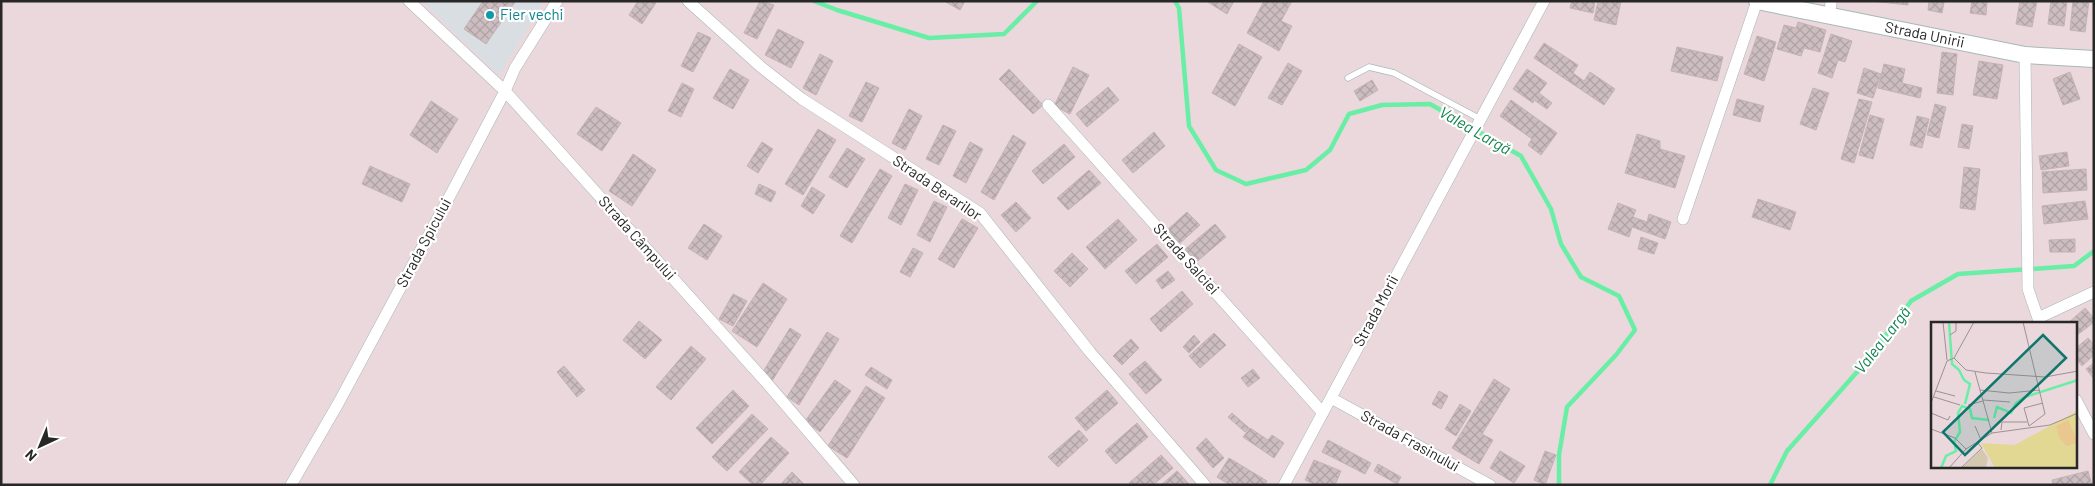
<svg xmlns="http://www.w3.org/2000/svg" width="2095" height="486" font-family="Barlow,sans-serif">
<defs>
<pattern id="building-cross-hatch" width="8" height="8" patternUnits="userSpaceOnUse" patternTransform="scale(1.25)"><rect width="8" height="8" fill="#ccbdc0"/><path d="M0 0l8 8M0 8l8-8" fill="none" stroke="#afa2a5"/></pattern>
</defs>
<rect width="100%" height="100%" fill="#ead8dc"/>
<!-- industrial -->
<path fill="#d9dee2" d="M422 1H544L499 75Z"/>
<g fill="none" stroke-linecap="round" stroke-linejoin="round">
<!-- stream -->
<path stroke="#69eea6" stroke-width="4.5" d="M814 1 837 10 929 38 1004 34 1037 1
M1175 1 1179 8 1189 126 1216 170 1246 184 1306 170 1330 150 1349 114 1382 105 1430 104 1521 156 1551 209 1561 244 1581 277 1619 296 1635 330 1616 355 1567 407 1559 455V485
M1770 485 1787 451 1865 363 1911 301 1958 274 2074 266 2094 251"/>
</g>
<!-- building -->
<path fill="url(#building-cross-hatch)" stroke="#c5b2b5" d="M483 1 515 2 486 44 464 29Z
M638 1H657L642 24 629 15Z
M760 1 774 5 757 39 744 33Z
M944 1H965L960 10Z
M1206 1H1234L1227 14Z
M1264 1H1292L1281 21 1292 26 1279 51 1247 33Z
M1572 1H1595L1593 13 1570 8Z
M1598 1H1621L1616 25 1594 20Z
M1871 1H1908V5Z
M1929 1H1947L1944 2 1942 13 1928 10Z
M1972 1H1987L1986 15 1970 13Z
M2020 1H2037L2032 27 2016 24Z
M2051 1H2067L2064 26 2048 24Z
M2073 1H2089L2085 32 2070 30Z
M1798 22 1826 30 1820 52 1804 48 1801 56 1777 49 1784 25 1796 28Z
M778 29 804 42 791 68 765 55Z
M698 32 711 38 693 72 681 66Z
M1831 34 1852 41 1845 62 1838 60 1832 78 1818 73Z
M1757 36 1776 42 1764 81 1744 74Z
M1544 43 1578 65 1573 73 1584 81 1590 72 1615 89 1604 105 1534 58Z
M1239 44 1262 57 1235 106 1212 93Z
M1677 47 1723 57 1717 81 1671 71Z
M1942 52 1957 54 1953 95 1937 93Z
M820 54 833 61 816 95 803 88Z
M1979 61 2003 65 1997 99 1973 95Z
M1288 63 1302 71 1282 105 1268 98Z
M1884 64 1905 69 1902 83 1922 88 1920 98 1878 88Z
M1073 67 1089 75 1070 114 1054 106Z
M1864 68 1881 74 1873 98 1857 93Z
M730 69 749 80 733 109 713 98Z
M1009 69 1043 105 1033 114 999 79Z
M1527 69 1547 83 1539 93 1552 103 1547 109 1534 100 1533 103 1513 89Z
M2070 72 2080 99 2063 105 2053 79Z
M1372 80 1378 90 1360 101 1354 91Z
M866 82 879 88 862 122 849 116Z
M682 83 694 89 681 117 668 111Z
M1108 87 1119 100 1087 127 1076 114Z
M1813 88 1829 93 1816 130 1800 124Z
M1737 99 1764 106 1760 122 1733 115Z
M1859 99 1872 102 1854 163 1841 159Z
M1511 100 1557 133 1541 155 1528 145 1532 139 1500 116Z
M431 101 458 119 437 153 410 135Z
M1935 104 1946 107 1939 138 1927 135Z
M596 107 621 123 602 151 577 134Z
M909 109 922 116 905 150 892 143Z
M1870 115 1884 119 1873 159 1859 155Z
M1917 116 1929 119 1922 148 1910 145Z
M1962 124 1973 126 1969 149 1958 147Z
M943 125 956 131 939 165 926 159Z
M818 129 836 140 803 195 785 184Z
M1154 132 1165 146 1133 173 1122 160Z
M1637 134 1660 141V149L1685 156 1675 188 1625 173Z
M1013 135 1026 143 994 200 981 192Z
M762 142 773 149 758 173 747 166Z
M970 142 983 149 966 183 953 176Z
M1064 144 1075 157 1043 184 1032 171Z
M847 148 865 159 847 188 829 177Z
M2067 152 2069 166 2041 170 2039 156Z
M633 154 656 170 632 206 609 191Z
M370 166 410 184 402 202 362 184Z
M1964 167 1980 169 1975 210 1960 208Z
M880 169 892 176 852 243 840 236Z
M2086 169 2087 190 2043 193 2042 172Z
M1089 170 1101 183 1068 210 1057 198Z
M759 184 776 192 771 202 755 194Z
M905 184 918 190 901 225 888 218Z
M812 187 825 195 813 214 801 206Z
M1758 199 1796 212 1790 230 1752 217Z
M934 201 947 207 930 242 917 235Z
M2085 201 2088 219 2044 224 2042 206Z
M1016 202 1031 218 1016 232 1001 215Z
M1618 203 1636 210 1633 217 1647 222 1649 214 1671 222 1665 239 1632 227 1629 237 1608 229Z
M1187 212 1200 225 1178 245 1165 232Z
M962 219 978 228 954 268 938 259Z
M1118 219 1137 240 1105 269 1086 247Z
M704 224 722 236 707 260 688 248Z
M1215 224 1226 237 1194 264 1183 251Z
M1641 237 1658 243 1654 254 1638 249Z
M2075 239V252H2050L2049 240Z
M1157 244 1168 257 1136 284 1125 271Z
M913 248 923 253 910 277 900 272Z
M1072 253 1088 269 1070 287 1054 271Z
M1168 271 1175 280 1162 289 1156 280Z
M763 283 787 299 757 347 732 331Z
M1182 291 1193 304 1161 332 1150 319Z
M733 294 747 301 733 326 719 319Z
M2085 308 2094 318V322L2076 336V324H2067Z
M639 321 662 340 645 359 623 340Z
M790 328 801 335 772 381 761 375Z
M827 332 839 339 799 405 787 397Z
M1214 333 1226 345 1200 368 1189 356Z
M1194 335 1200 342 1189 353 1183 347Z
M2088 338 2094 345V355L2082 366 2076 359V348Z
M1131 339 1139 348 1122 365 1113 356Z
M691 346 706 359 671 400 656 387Z
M1145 361 1162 380 1146 394 1129 374Z
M2094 363V379L2086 369Z
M564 366 585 390 577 397 557 372Z
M871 367 892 380 887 389 865 375Z
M1253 369 1260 378 1248 387 1241 378Z
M1494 379 1510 389 1482 434 1493 440 1479 464 1452 448Z
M835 380 851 391 820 432 805 421Z
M866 386 885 398 847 458 828 446Z
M733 390 749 406 712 444 696 428Z
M1107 390 1118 403 1086 431 1075 418Z
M1439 391 1448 396 1441 409 1432 404Z
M1460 404 1471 411 1456 436 1445 429Z
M1232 413 1249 428 1245 432 1228 417Z
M752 414 768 429 727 471 712 457Z
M1137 423 1148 437 1116 464 1105 451Z
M1250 428 1268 440 1272 435 1284 443 1274 458 1243 437Z
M1079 430 1088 440 1058 467 1048 457Z
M771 437 789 453 760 485H753L739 472Z
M1206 438 1224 458 1213 468 1196 448Z
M1328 440 1371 463 1365 474 1322 452Z
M1500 451 1525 466 1514 483 1490 468Z
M1545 451 1556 455 1545 485 1534 480Z
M1161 455 1173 468 1153 485H1131L1129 483Z
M1229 458 1267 481 1265 485H1230L1217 477Z
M1314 460 1341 471 1335 485H1316L1305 480Z
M1378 464 1401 477 1397 484 1374 471Z
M1177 471 1189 484 1161 485Z
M2088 471 2092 485H2053L2052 480Z
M792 472 805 485H780Z"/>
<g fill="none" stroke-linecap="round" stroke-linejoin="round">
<defs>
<path id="lane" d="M1348 78 1369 67 1394 73 1480 119"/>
<path id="street" d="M409 1 505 91 766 382 854 485
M688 1 761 67 802 99 980 213 1090 352 1205 485
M1830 15 1831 1
M2025 55 2028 289 2040 324
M1048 105 1323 413
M1683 219 1757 1
M2038 318 2094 292
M1331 398 1490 485
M2076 400 2094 434
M291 485 339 402 453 190 505 91 515 68 557 1
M1284 485 1544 1"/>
<g id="secondary">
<path id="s1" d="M1757 1 2025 55 2094 59"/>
</g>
</defs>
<!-- lane casing -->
<use href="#lane" stroke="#a8b8b8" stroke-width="7"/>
<!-- street casing -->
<use href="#street" stroke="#a8b8b8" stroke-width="12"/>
<!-- secondary casing -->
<use href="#secondary" stroke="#a8b8b8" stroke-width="18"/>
<!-- lane -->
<use href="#lane" stroke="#fff" stroke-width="5.5"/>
<!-- street -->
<use href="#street" stroke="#fff" stroke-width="11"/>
<!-- secondary -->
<use href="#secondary" stroke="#fff" stroke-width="16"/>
</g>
<!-- markers -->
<circle fill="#0f9aa8" stroke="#fff" stroke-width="2" cx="490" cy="15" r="5"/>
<g text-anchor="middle" stroke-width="4.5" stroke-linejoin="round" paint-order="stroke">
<!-- culture labels -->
<g font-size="15" fill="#0d838f" stroke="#fff" text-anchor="start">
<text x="500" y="20">Fier vechi</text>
</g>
<!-- street labels -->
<g font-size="15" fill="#272727" stroke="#fff">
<text dy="5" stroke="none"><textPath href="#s1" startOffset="171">Strada Unirii</textPath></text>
<text transform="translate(937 188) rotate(34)" y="5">Strada Berarilor</text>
<text transform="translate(637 238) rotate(48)" y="5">Strada Câmpului</text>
<text transform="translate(424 243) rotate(-62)" y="5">Strada Spicului</text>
<text transform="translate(1186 259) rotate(48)" y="5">Strada Salciei</text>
<text transform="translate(1376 311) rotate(-62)" y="5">Strada Morii</text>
<text transform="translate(1410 441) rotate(29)" y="5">Strada Frasinului</text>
</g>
<!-- water labels -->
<g font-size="16" font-style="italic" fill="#0d824c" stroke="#fff">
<text transform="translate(1475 130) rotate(30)" y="6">Valea Largă</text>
<text transform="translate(1882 340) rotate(-52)" y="6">Valea Largă</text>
</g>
</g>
<!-- overview -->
<g transform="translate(1931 322)">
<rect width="146" height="146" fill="#ead8dc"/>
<path d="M146 89V146H64L50 121 84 123Z" fill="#e2d793"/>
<path d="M51 127 57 136 55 146H31Z" fill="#d4c9af"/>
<path d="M137 98 147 120 136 124 129 117 125 104Z" fill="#eac78e"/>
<path fill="none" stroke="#69eea6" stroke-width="2.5" d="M18 0 21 42 28 48 33 58 39 62 34 82M63 96 66 85 80 91 85 81 94 75 147 58M10 146 15 134 25 129 23 120 29 110 27 91 31 84 39 87 41 96 58 98"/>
<path fill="none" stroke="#9c9194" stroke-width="1" d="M12 0 16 38M92 0 114 92 98 104M19 13 25 9V0M23 36 35 48 55 51 114 55 147 49M23 36 43 0M44 50 61 111M49 68 78 71 109 68M5 69 24 74M3 75 29 83M52 78 79 80M0 81 16 39 23 36M37 83 52 79M0 91 17 98 19 94M44 104 50 118M98 104 93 86 112 81M0 107 24 116 35 127M70 108 71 100H96M18 146 35 127 61 111 119 103 147 91M30 146 51 126 46 120"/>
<path fill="#0f766e" fill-opacity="0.15" stroke="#0f766e" stroke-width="2.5" d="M112 13 135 36 34 133 12 110Z"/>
<rect width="146" height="146" fill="none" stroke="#272727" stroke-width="2.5"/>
</g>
<!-- border -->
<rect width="2095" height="486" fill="none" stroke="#272727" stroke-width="5"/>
<!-- north arrow -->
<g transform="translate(40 446) rotate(224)" stroke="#ffffff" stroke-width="4" paint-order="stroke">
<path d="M0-4L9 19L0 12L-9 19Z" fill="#272727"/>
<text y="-8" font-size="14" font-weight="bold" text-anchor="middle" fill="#272727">N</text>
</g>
</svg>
